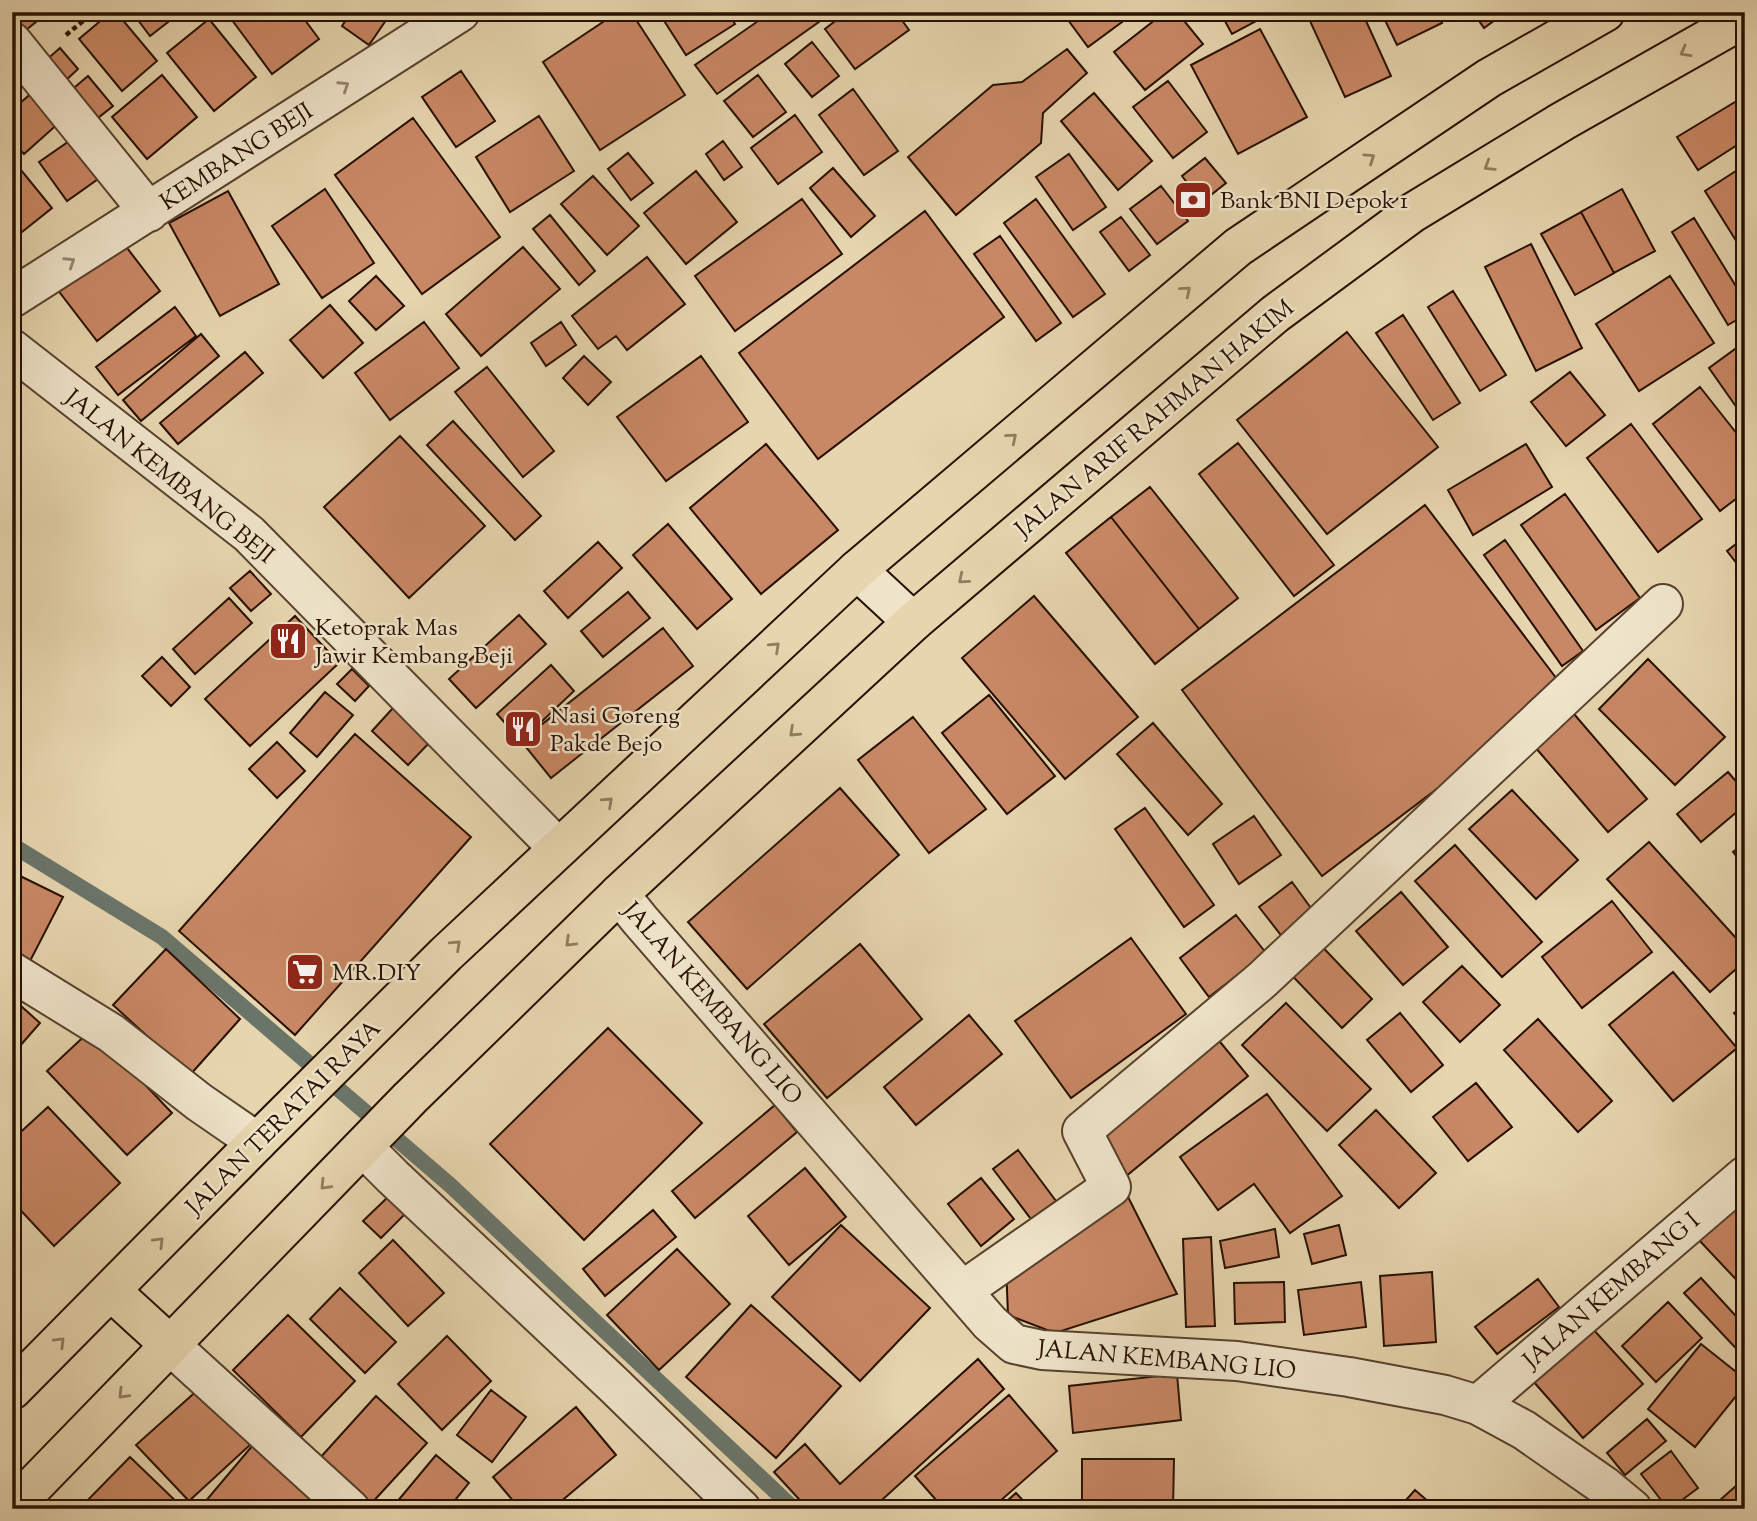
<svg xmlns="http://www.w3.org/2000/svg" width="1757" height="1521" font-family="'Sorts Mill Goudy',serif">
<rect width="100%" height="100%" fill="#e6d5ae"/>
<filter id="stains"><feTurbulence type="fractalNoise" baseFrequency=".00286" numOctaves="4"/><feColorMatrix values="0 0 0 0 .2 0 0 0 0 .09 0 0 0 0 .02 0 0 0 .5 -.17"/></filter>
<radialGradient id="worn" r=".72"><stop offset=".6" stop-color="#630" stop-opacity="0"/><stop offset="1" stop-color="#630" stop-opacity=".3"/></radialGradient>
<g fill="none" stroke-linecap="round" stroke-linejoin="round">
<!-- stream -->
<path stroke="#6a756a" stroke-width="16" d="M12 845 162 937 450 1185 794 1509"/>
</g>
<!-- building -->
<path fill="#c98865" stroke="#271003" stroke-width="2" d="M12 12H48L20 35 12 25Z
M111 12H116L157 61 122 91 79 39Z
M132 12H181L150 36Z
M226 12H299L319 39 272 74Z
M351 12H389L391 13 369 45 342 26Z
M618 12H631L685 95 600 150 543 62Z
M667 12H727L735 24 686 55 661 16Z
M771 12H833L717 94 695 65Z
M847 12H896L909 30 855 69 825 29Z
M1078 12H1115L1122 22 1088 47 1068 20Z
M1165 12H1177L1203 44 1145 90 1114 52Z
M1220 12H1273L1232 34Z
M1329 12H1362L1391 76 1345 97 1310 21Z
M1381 12H1437L1442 23 1397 45Z
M1473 12H1506L1484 28Z
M209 19 256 77 214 111 167 53Z
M1260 29 1307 117 1238 154 1191 65Z
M812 42 839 76 812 97 785 64Z
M60 48 78 69 63 83 44 62Z
M1067 49 1087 73 1043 113 1041 143 956 215 908 157 993 85 1022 82Z
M12 64 26 81 12 92Z
M461 71 495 121 456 147 422 97Z
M162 75 197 117 147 159 112 117Z
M758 75 786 112 753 137 724 101Z
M88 76 113 106 94 121 69 92Z
M1168 81 1207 132 1173 158 1133 107Z
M853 89 898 151 864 175 819 115Z
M34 91 61 121 24 154 12 141V110Z
M1094 93 1152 161 1118 190 1061 121Z
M1745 96V140L1698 170 1677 137Z
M795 115 822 152 778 184 751 148Z
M539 116 574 171 510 212 476 157Z
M413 118 500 237 422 294 335 175Z
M81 133 108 172 67 201 39 162Z
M723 141 742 167 724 180 706 154Z
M628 153 653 183 631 200 608 169Z
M1069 154 1106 207 1073 230 1036 177Z
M1205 158 1226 183 1202 202 1182 176Z
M12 159 52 208 12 240Z
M1745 165V255L1705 191Z
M833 168 875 216 851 237 810 188Z
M696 171 737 222 686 264 644 213Z
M593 176 639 226 607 255 561 204Z
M1161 186 1188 221 1157 244 1130 209Z
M325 189 374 263 322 298 272 226Z
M1622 189 1655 251 1614 273 1581 212Z
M228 191 279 284 220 316 169 223Z
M802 199 842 254 735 331 695 276Z
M1036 199 1105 294 1073 317 1004 223Z
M925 211 1004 317 818 459 739 353Z
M1581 212 1614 273 1575 295 1541 234Z
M550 215 595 271 579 285 533 229Z
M1121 217 1150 255 1129 271 1100 232Z
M1694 218 1745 301V315L1728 325 1672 232Z
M1000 236 1061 323 1036 341 974 254Z
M121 240 160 291 97 341 57 289Z
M1531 244 1582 348 1536 371 1485 267Z
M523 247 560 289 481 356 446 314Z
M647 257 685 304 627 350 616 336 598 349 572 316Z
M376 276 404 306 376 330 349 301Z
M1670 276 1714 343 1639 391 1596 324Z
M1453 291 1506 375 1480 391 1428 307Z
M330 305 363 343 323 378 290 340Z
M175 307 196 336 118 395 96 367Z
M1403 315 1460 403 1433 420 1376 333Z
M424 322 459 368 390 420 355 373Z
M561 322 576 345 546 366 531 343Z
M1347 332 1438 447 1327 534 1237 420Z
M201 334 219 356 141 421 123 400Z
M1742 344 1745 348V403L1737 408 1709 368Z
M245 352 263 373 178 444 160 423Z
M584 356 611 382 588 405 563 378Z
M701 356 748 422 666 481 617 417Z
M487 367 554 451 523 477 455 392Z
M1570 372 1605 415 1566 446 1531 402Z
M1700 387 1745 444V492L1720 511 1653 424Z
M453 421 541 516 515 540 427 445Z
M1631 424 1702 519 1658 552 1587 458Z
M400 436 485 526 409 598 324 507Z
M1238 443 1334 565 1294 596 1199 474Z
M766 444 838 530 761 594 690 508Z
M1526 444 1552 487 1473 535 1448 490Z
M1150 487 1238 598 1199 629 1111 517Z
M1565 494 1640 598 1596 630 1521 525Z
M1425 505 1566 691 1322 876 1182 690Z
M1111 517 1199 629 1155 664 1066 553Z
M668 524 732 599 697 629 633 555Z
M1745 537V574L1727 551Z
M1505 540 1583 651 1562 666 1484 555Z
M598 542 622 568 568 618 544 591Z
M250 571 271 594 251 611 230 588Z
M628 592 650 618 603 657 581 631Z
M1034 596 1138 717 1065 779 962 658Z
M229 598 252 623 195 674 173 649Z
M519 615 546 644 476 708 449 679Z
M295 616 339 663 250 746 205 699Z
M663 628 693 666 551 778 521 741Z
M162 657 190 687 171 706 142 676Z
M1648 659 1725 737 1675 785 1599 709Z
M551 665 574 691 521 741 497 714Z
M352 669 369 686 355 701 337 684Z
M325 692 353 715 317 757 290 733Z
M989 695 1055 776 1007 814 942 733Z
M393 708 430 742 408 765 372 731Z
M1574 714 1647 799 1608 832 1535 747Z
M913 717 986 809 929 853 858 760Z
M1153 723 1222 804 1188 835 1117 754Z
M355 734 471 837 295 1035 179 931Z
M277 742 305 771 277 798 249 769Z
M1728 772 1745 792V805L1701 842 1677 814Z
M840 788 899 855 747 989 688 922Z
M1512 790 1578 860 1536 899 1469 829Z
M1145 808 1214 905 1184 927 1115 829Z
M1254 816 1281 855 1239 884 1213 844Z
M1649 842 1745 948V961L1710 992 1607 879Z
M1745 843V867L1733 852Z
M1455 845 1542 942 1502 977 1415 881Z
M12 872 63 897 28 965 12 958Z
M1292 882 1316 915 1284 939 1259 907Z
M1401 892 1448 947 1403 985 1356 931Z
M1612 901 1652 952 1582 1008 1542 957Z
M1236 915 1266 953 1209 997 1180 958Z
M1313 937 1372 999 1342 1028 1283 966Z
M1131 938 1186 1014 1071 1098 1015 1021Z
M860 944 922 1019 827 1098 764 1024Z
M166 949 240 1019 190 1075 113 1005Z
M1462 966 1500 1005 1460 1042 1423 1002Z
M1673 972 1737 1048 1673 1101 1609 1025Z
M12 998 40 1023 12 1055Z
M1286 1003 1371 1089 1327 1131 1242 1045Z
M1745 1004V1025L1734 1013Z
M1400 1013 1443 1065 1411 1092 1367 1040Z
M969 1015 1002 1054 916 1125 884 1087Z
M1538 1019 1612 1101 1578 1132 1504 1050Z
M608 1028 702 1123 584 1240 490 1144Z
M92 1029 172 1113 127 1155 47 1071Z
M1212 1032 1248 1076 1125 1177 1089 1132Z
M1476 1083 1512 1127 1468 1161 1433 1117Z
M1267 1094 1342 1196 1290 1233 1254 1184 1218 1210 1180 1157Z
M775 1105 797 1132 695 1218 672 1191Z
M48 1107 120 1183 54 1246 12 1201V1140Z
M1376 1110 1436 1173 1399 1208 1339 1145Z
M1018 1150 1056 1201 1031 1219 993 1169Z
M805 1168 846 1217 789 1265 748 1216Z
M981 1178 1014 1219 981 1246 948 1204Z
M1122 1185 1177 1294 1055 1333 1008 1315 1006 1264Z
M388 1197 405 1214 381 1238 363 1221Z
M1736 1205 1745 1214V1289L1698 1239Z
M653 1210 676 1237 605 1296 583 1269Z
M841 1225 930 1308 860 1381 772 1297Z
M1339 1225 1346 1255 1312 1264 1304 1234Z
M1275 1229 1279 1257 1225 1268 1220 1241Z
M1211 1237 1215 1326 1186 1327 1183 1239Z
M393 1240 444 1293 408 1326 359 1273Z
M677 1249 730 1304 659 1370 607 1315Z
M1432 1272 1436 1342 1384 1346 1380 1276Z
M1701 1278 1745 1326V1358L1684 1293Z
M1538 1279 1559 1307 1497 1354 1475 1327Z
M1284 1282 1285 1322 1235 1324 1234 1283Z
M1361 1282 1366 1327 1304 1335 1298 1290Z
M340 1288 396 1342 365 1373 310 1319Z
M1668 1302 1702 1338 1656 1382 1622 1346Z
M751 1305 841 1386 776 1458 686 1377Z
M288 1315 355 1381 301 1437 233 1370Z
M1592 1328 1643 1384 1583 1438 1533 1381Z
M447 1336 491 1381 442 1430 398 1384Z
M1701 1344 1745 1379V1385L1695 1447 1648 1409Z
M978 1359 1004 1389 872 1509H808L774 1472 805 1444 840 1484Z
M1177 1374 1181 1420 1073 1433 1069 1386Z
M200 1388 251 1444 189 1501 136 1445Z
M491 1390 526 1417 492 1462 457 1435Z
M1009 1395 1057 1451 991 1509H944L915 1476Z
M376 1396 427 1443 369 1506 319 1459Z
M576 1407 616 1455 552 1509H520L493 1477Z
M1647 1419 1666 1441 1625 1475 1607 1453Z
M253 1445 322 1503 318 1509H199Z
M1671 1451 1698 1488 1670 1509H1668L1641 1474Z
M436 1455 469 1483 448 1509H391Z
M130 1457 184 1509H79Z
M1082 1459H1174L1173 1509H1082Z
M1737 1485 1745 1494V1509H1710Z
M1415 1490 1437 1509H1398Z
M1016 1493 1031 1509H998Z
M577 1500 587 1509H570Z"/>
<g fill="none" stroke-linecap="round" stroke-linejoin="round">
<defs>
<path id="minor" d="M12 42 149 212
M12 298 460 12
M12 349 249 534 558 848
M619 894 640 920 990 1323 1014 1344 1042 1350 1237 1361 1349 1377 1445 1395 1478 1405 1524 1430 1603 1485 1632 1509
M12 972 111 1033 199 1102 257 1142
M363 1147 393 1177 615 1386 741 1509
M962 1291 1111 1187 1082 1131 1262 980 1663 604
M170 1345 350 1509
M1478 1405 1745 1176"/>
<path id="secondary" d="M857 570 913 622"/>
<path id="trunk" d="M111 1291 170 1345
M12 1390 257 1142 446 954 857 570 1238 247 1489 78 1605 12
M12 1508 410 1098 619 894 913 622 1275 314 1412 213 1563 121 1745 18"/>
</defs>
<!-- minor casing -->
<use href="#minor" stroke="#57412e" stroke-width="42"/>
<!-- secondary casing -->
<use href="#secondary" stroke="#271003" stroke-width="42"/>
<!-- trunk casing -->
<use href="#trunk" stroke="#271003" stroke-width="42"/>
<!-- path -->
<path stroke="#271003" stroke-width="4.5" stroke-dasharray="5 3.5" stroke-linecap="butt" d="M66 35 94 12"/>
<!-- minor -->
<use href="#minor" stroke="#efe4ca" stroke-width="38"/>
<!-- secondary -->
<use href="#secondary" stroke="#efe4ca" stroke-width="38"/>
<!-- trunk -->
<use href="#trunk" stroke="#e6d5ae" stroke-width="38"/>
</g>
<!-- one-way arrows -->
<defs><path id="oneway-chevron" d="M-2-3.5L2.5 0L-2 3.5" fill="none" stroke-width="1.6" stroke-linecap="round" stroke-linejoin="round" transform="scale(1.75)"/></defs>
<g stroke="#907c61">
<use href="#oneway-chevron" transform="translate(1685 52) rotate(151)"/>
<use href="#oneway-chevron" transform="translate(1370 158) rotate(-34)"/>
<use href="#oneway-chevron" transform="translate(1489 166) rotate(148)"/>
<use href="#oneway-chevron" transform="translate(1186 291) rotate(-40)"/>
<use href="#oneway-chevron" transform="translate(1012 438) rotate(-40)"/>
<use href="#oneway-chevron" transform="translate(963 579) rotate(140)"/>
<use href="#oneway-chevron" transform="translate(775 647) rotate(-43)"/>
<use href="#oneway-chevron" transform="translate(794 732) rotate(137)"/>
<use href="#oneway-chevron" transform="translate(608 802) rotate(-43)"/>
<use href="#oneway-chevron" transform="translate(570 942) rotate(136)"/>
<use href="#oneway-chevron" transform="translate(456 945) rotate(-43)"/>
<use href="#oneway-chevron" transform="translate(325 1185) rotate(134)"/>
<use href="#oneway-chevron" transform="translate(159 1242) rotate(-45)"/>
<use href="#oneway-chevron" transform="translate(60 1342) rotate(-45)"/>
<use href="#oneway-chevron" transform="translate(123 1394) rotate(134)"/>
</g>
<g stroke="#958570">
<use href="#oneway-chevron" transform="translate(344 86) rotate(-33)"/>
<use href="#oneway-chevron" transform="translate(70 262) rotate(-33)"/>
</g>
<!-- icons -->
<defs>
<symbol id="bank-square" viewBox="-11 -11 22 22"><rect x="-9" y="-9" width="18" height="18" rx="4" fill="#8f2418" stroke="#efe4ca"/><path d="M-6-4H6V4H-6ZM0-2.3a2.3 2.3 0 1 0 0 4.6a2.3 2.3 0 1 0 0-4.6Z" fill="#fff"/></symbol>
<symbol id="restaurant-square" viewBox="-11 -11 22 22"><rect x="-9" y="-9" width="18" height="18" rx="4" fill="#8f2418" stroke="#efe4ca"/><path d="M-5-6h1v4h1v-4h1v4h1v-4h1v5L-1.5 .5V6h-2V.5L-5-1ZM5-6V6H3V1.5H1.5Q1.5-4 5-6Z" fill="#fff"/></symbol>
<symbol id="supermarket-square" viewBox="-11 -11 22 22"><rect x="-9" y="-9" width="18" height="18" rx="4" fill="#8f2418" stroke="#efe4ca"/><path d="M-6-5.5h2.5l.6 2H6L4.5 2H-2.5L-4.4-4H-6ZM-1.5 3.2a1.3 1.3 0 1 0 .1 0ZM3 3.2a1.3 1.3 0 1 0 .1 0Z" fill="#fff"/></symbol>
</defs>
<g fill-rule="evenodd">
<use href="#bank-square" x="1171" y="178" width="44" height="44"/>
<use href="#restaurant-square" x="266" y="619" width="44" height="44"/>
<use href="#restaurant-square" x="501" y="707" width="44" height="44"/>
<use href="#supermarket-square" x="283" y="950" width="44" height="44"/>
</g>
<g text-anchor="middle" stroke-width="5" stroke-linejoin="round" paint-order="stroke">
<!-- street labels -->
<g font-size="24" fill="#271003" stroke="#efe4ca">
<text transform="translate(236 156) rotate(-33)" y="8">KEMBANG BEJI</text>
<text transform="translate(1154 418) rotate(-40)" y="8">JALAN ARIF RAHMAN HAKIM</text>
<text transform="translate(170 476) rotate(39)" y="8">JALAN KEMBANG BEJI</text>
<text transform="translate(713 1003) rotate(49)" y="8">JALAN KEMBANG LIO</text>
<text transform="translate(283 1117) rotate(-45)" y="8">JALAN TERATAI RAYA</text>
<text transform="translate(1611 1290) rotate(-41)" y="8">JALAN KEMBANG I</text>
<text transform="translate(1167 1359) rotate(5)" y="8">JALAN KEMBANG LIO</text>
</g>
<!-- poi labels -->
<g font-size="24" fill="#271003" stroke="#efe4ca" text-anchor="start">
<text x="1220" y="208">Bank BNI Depok 1</text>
<text x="315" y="635">Ketoprak Mas<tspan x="315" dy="28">Jawir Kembang Beji</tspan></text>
<text x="550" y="723">Nasi Goreng<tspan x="550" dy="28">Pakde Bejo</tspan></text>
<text x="332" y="980">MR.DIY</text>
</g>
</g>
<!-- margin -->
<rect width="1757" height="1521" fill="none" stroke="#e6d5ae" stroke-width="42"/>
<rect x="14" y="14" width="1729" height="1493" fill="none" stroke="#271003" stroke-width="3.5"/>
<rect x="21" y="21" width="1715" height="1479" fill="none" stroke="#271003" stroke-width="2"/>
<rect width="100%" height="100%" filter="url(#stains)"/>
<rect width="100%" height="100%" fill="url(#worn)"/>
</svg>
